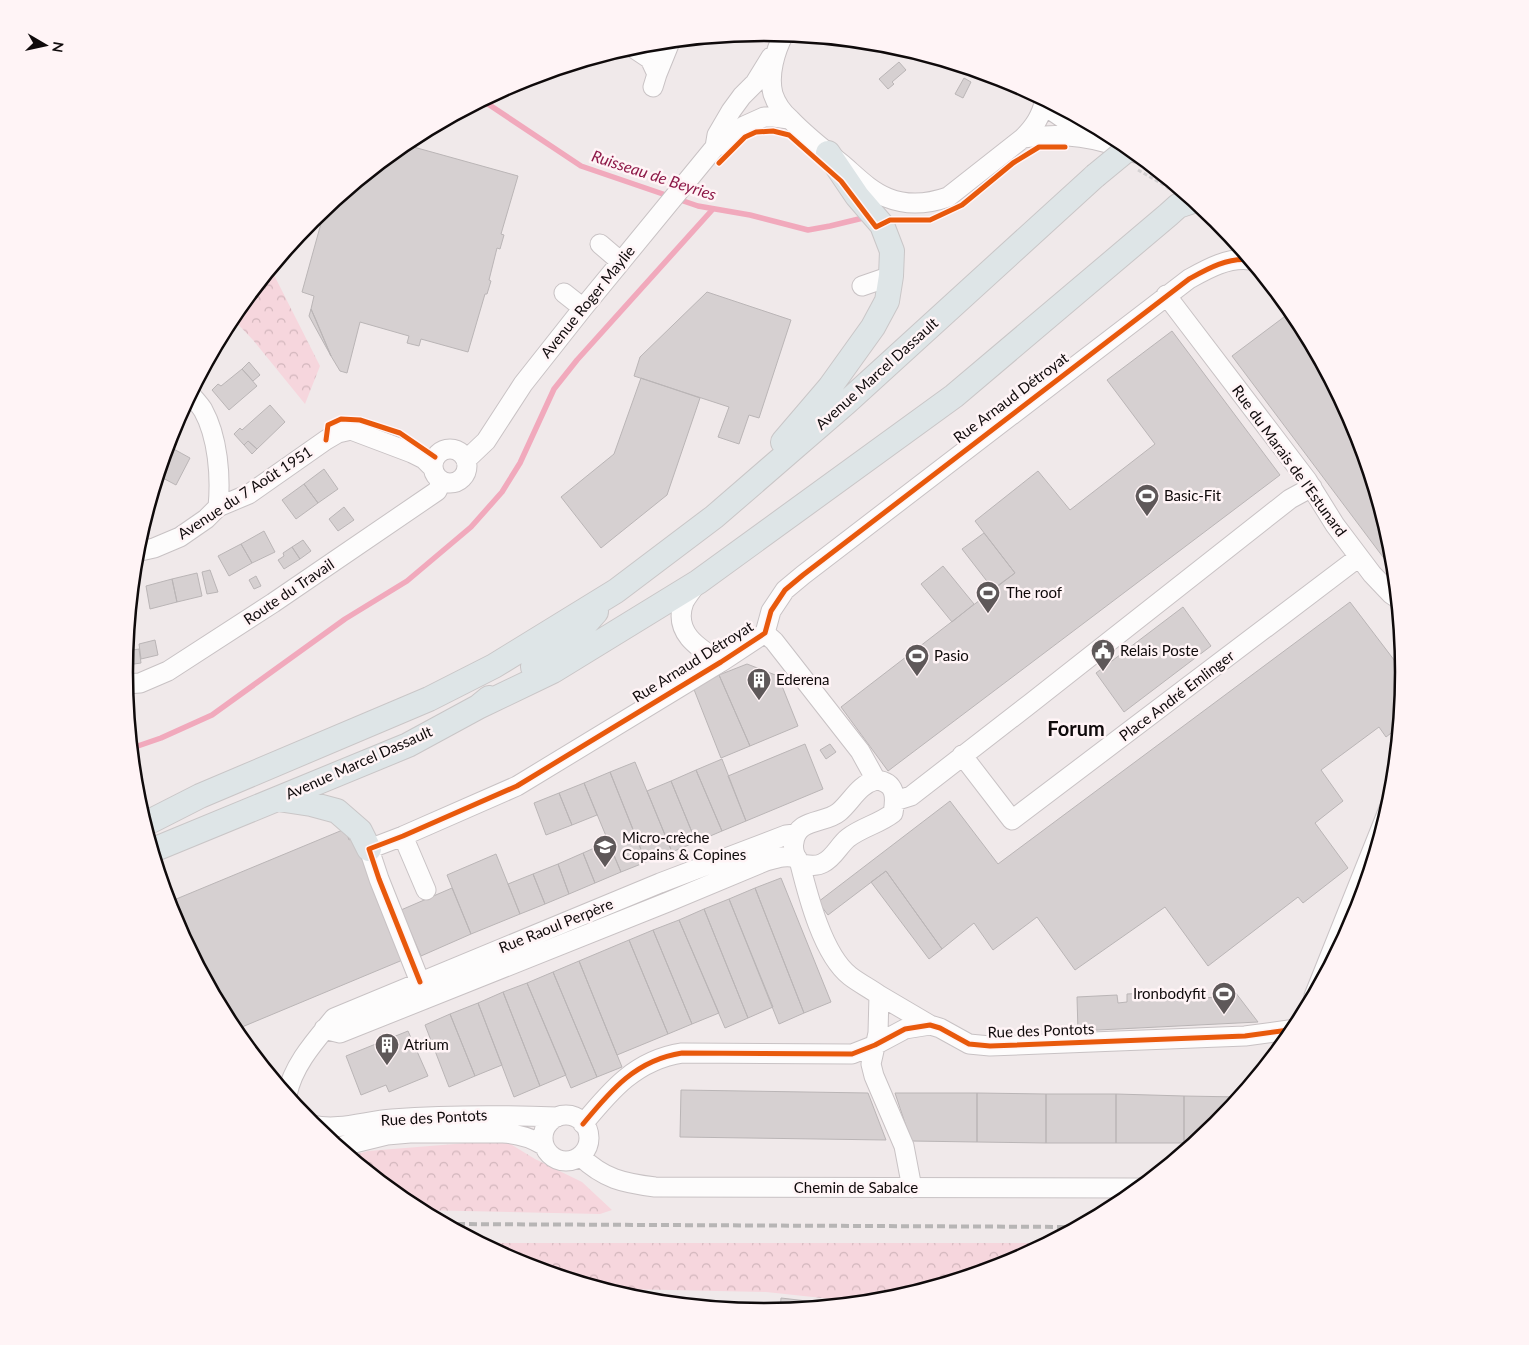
<svg xmlns="http://www.w3.org/2000/svg" width="1529" height="1345" font-family="Lato,sans-serif">
<defs>
<pattern id="forest-crowns" width="20" height="18" patternUnits="userSpaceOnUse" patternTransform="scale(1.25)"><rect width="20" height="18" fill="#f6d6dd"/><path d="M2 6a3 3 0 1 1 6 0M12 15a3 3 0 1 1 6 0" fill="none" stroke="#d2b6bc"/></pattern>
</defs>
<rect width="100%" height="100%" fill="#f0e9ea"/>
<!-- forest -->
<path fill="url(#forest-crowns)" d="M271 269 320 366 305 404 253 340 232 318Z
M504 1140 535 1159 582 1182 612 1210 600 1214 419 1210 409 1204 350 1156 368 1151Z
M480 1243H1048L1009 1264 889 1300 847 1304 841 1300 766 1292 621 1289 615 1293 519 1264Z"/>
<g fill="none" stroke-linecap="round" stroke-linejoin="round">
<!-- stream -->
<path stroke="#f1a9bc" stroke-width="5.5" d="M482 101 488 104 581 166 698 206 750 215 808 230 830 226 863 218
M132 748 161 738 212 715 345 619 407 581 471 527 502 492 520 463 554 389 577 360 713 209"/>
</g>
<!-- building -->
<path fill="#d6d0d1" stroke="#bab5b6" d="M899 62 906 70 892 82 894 84 888 89 879 79Z
M964 78 971 82 963 98 955 94Z
M412 139 410 146 518 176 501 234 504 235 500 249 497 248 489 280 491 281 487 294H485L468 352 421 339 419 346 407 343 409 336 360 322 347 373 340 371 331 356 311 309 314 296 302 292 325 209Z
M707 292 791 320 759 418 749 415 739 444 718 437 729 407 634 376 640 357Z
M311 309 316 320 331 356 309 316Z
M1292 311 1297 317 1319 358 1315 361 1332 383 1356 428 1392 548 1395 573 1232 356Z
M1172 331 1280 475 888 771 841 707 1015 573 975 521 1038 471 1070 510 1155 444 1107 380Z
M249 362 260 375 253 381 242 369Z
M242 369 257 386 229 410 212 390 218 384 221 386Z
M641 378 700 398 667 495 601 548 561 497 614 454Z
M270 405 285 422 257 449 248 441 244 445 234 434 240 428 242 430Z
M248 441 257 449 252 454 244 445Z
M170 447 190 458 176 485 159 476 164 457Z
M324 469 338 489 318 503 304 484Z
M304 484 318 503 296 519 282 500Z
M344 507 354 520 338 531 329 519Z
M264 531 275 552 252 563 241 544Z
M984 533 1015 573 993 589 962 549Z
M303 540 311 551 300 559 292 547Z
M241 544 252 563 229 576 218 556Z
M292 547 300 559 284 569 278 560 284 556 283 553Z
M943 566 974 604 952 622 921 584Z
M210 570 218 592 207 594 202 572Z
M197 573 202 596 177 602 172 579Z
M256 576 261 586 254 589 249 580Z
M172 579 177 602 150 609 146 586Z
M1350 602 1404 673 1399 727 1386 737 1379 727 1321 770 1343 801 1315 823 1348 868 1303 903 1298 897 1208 966 1165 907 1075 970 1037 917 993 950 974 923 942 949 886 871 828 915 818 902 950 801 998 864Z
M1183 607 1211 646 1124 712 1096 673Z
M155 640 158 655 141 659 139 644Z
M139 649 141 663 127 665V651Z
M747 664 778 676 798 726 750 746 719 675Z
M719 675 750 746 721 758 693 687Z
M805 744 823 789 746 821 728 776Z
M830 744 836 752 826 759 820 750Z
M722 759 746 821 722 831 696 770Z
M635 762 672 852 646 862 610 772Z
M696 770 722 831 696 842 671 781Z
M610 772 646 862 621 872 584 783Z
M671 781 696 842 672 852 647 791Z
M584 783 597 815 572 825 559 793Z
M559 793 572 825 546 835 534 803Z
M345 829 349 840 355 837 405 959 242 1027 249 1043 246 1044 232 1028 173 917 169 902Z
M608 842 621 872 595 883 583 853Z
M583 853 595 883 569 894 558 864Z
M496 854 520 914 471 934 447 875Z
M558 864 569 894 545 904 533 874Z
M886 871 942 949 929 959 871 882Z
M533 874 545 904 520 914 508 884Z
M781 878 831 1002 804 1013 755 888Z
M452 888 471 934 421 956 401 910Z
M755 888 804 1013 779 1024 729 899Z
M729 899 773 1007 748 1018 704 909Z
M704 909 748 1018 725 1028 679 920Z
M679 920 719 1013 692 1024 653 930Z
M653 930 692 1024 668 1034 629 940Z
M629 940 668 1034 617 1055 579 961Z
M579 961 622 1067 597 1077 553 972Z
M553 972 597 1077 571 1088 527 983Z
M527 983 566 1075 540 1086 503 992Z
M1232 988 1258 1022 1078 1031 1077 997 1117 995 1118 1003 1127 1002V994L1205 990 1206 998 1215 997V989Z
M503 992 540 1086 514 1097 478 1003Z
M478 1003 502 1065 475 1076 450 1014Z
M450 1014 475 1076 449 1087 425 1025Z
M408 1031 428 1076 389 1092 386 1085 361 1095 346 1056Z
M681 1090 868 1093 886 1140 680 1137Z
M895 1093H977V1142L911 1141Z
M977 1093 1046 1094V1143L977 1142Z
M1046 1094H1116V1143H1046Z
M1116 1094 1184 1096V1143H1116Z
M1184 1096 1240 1097 1217 1125 1195 1143H1184Z
M781 1298 841 1305 780 1311Z"/>
<g fill="none" stroke-linecap="round" stroke-linejoin="round">
<defs>
<path id="minor" d="M784 34C775 51 768 75 773 94 776 103 783 113 790 119 806 136 824 150 842 164 856 176 870 191 888 198 908 206 928 204 948 197L1023 138C1035 126 1041 116 1045 100
M632 47 650 59 657 74 653 87
M657 74 670 42
M1045 100 1051 110 1090 137
M1023 138C1064 132 1098 137 1136 153
M715 147 717 135 731 111 742 96 755 83 771 57
M600 244 621 262
M862 286 891 276
M564 293 583 308
M1166 295 1307 480 1335 525 1372 574 1391 594 1397 598
M191 395C195 400 200 405 203 410 218 437 221 477 218 507
M433 466a17 17 0 1 1 34 0a17 17 0 1 1-34 0Z
M466 460 486 441 523 384 583 308 715 147 728 141 744 126 764 117H774L789 119
M136 552 154 548 180 537 206 519 218 507 249 494 326 440 338 433 351 430 412 453 424 459 433 468
M697 583C693 589 687 596 684 602 672 633 700 649 721 662
M765 633 774 641 860 751 876 780
M126 684 140 683 168 671 273 603 437 491 442 481
M962 755 1012 820 1359 557
M876 780C896 782 896 797 893 813 879 824 862 827 848 838 839 845 834 858 823 863 816 867 808 865 800 864 796 858 792 850 794 842 797 818 825 824 839 812 852 801 858 785 876 780Z
M895 801 911 796 1031 703 1290 499 1312 487
M403 836 426 890
M800 864C808 896 823 955 850 976 859 983 869 988 879 995L878 1033 871 1064 874 1076 904 1146 912 1188
M420 982 379 879 369 849 403 836 517 786 721 662 765 633 771 611 785 590 803 575 1189 279C1207 269 1228 257 1250 260
M879 995 930 1025
M1314 996 1390 806
M324 1029 340 1033 668 902 766 861C777 858 785 855 797 858
M287 1095C293 1065 315 1041 334 1018L660 883 786 835 795 834
M543 1138a23 23 0 1 1 46 0a23 23 0 1 1-46 0Z
M583 1124C611 1090 636 1060 682 1053L852 1054 875 1045 905 1029 930 1025 940 1028 969 1044 990 1046 1245 1036 1296 1029
M312 1125C339 1131 365 1121 392 1119 447 1115 502 1115 557 1117
M338 1147 387 1135 410 1133H503C519 1134 530 1137 543 1145
M580 1156C604 1179 623 1183 655 1187L1141 1188"/>
<path id="major" d="M783 442 830 387 873 327 887 301 891 276 892 251 882 225 857 196 828 153
M533 667 573 638 596 612
M478 707 553 671 698 582 954 396 1168 215 1178 206 1193 201
M278 799 311 804 337 811 360 831 369 849
M145 824 200 796 429 699 494 666 616 591 714 517 847 402 1095 176
M153 850 408 745 478 707 489 698"/>
</defs>
<!-- minor casing -->
<use href="#minor" stroke="#c8c2c4" stroke-width="21"/>
<!-- major casing -->
<use href="#major" stroke="#c9c6c7" stroke-width="26"/>
<!-- path -->
<path stroke="#d4d1d2" stroke-width="3" stroke-dasharray="4 2.5" stroke-linecap="butt" d="M1138 170 1166 186 1169 189"/>
<!-- minor -->
<use href="#minor" stroke="#fdfcfc" stroke-width="19"/>
<!-- major -->
<use href="#major" stroke="#dee5e7" stroke-width="24"/>
<!-- rail -->
<path stroke="#b7b5b5" stroke-width="4" stroke-dasharray="8 4" stroke-linecap="butt" d="M445 1224 1079 1227"/>
<defs>
<path id="major-bridge" d="M1095 176 1129 148"/>
</defs>
<!-- major-bridge casing -->
<use href="#major-bridge" stroke="#c9c6c7" stroke-width="26" stroke-linecap="butt"/>
<!-- major-bridge -->
<use href="#major-bridge" stroke="#dee5e7" stroke-width="24"/>
<defs>
<path id="cycleway" d="M719 163 745 137 756 132 773 131 789 135 841 181 876 227 890 220H930L962 205 1013 163 1039 147H1065
M326 440 328 425 341 419 360 420 400 433 435 457
M420 982 379 879 369 849 403 836 517 786 721 662 765 633 771 611 785 590 803 575 1189 279C1207 269 1228 257 1250 260
M583 1124C611 1090 636 1060 682 1053L852 1054 875 1045 905 1029 930 1025 940 1028 969 1044 990 1046 1245 1036 1296 1029"/>
</defs>
<!-- cycleway casing -->
<use href="#cycleway" stroke="#fff4f6" stroke-width="8"/>
<!-- cycleway -->
<use href="#cycleway" stroke="#e8590c" stroke-width="5"/>
</g>
<!-- icons -->
<defs>
<symbol id="stadium-pin" viewBox="-11 -11 22 30"><path d="M0 17L-7.5 6A9.5 9.5 0 1 1 7.5 6Z" fill="#5e5859" stroke="#fff4f6"/><path d="M0-5a6.5 5 0 1 0 0 10a6.5 5 0 1 0 0-10ZM-3.5-1.8h7v3.6h-7Z" fill="#fff"/></symbol>
<symbol id="civic-pin" viewBox="-11 -11 22 30"><path d="M0 17L-7.5 6A9.5 9.5 0 1 1 7.5 6Z" fill="#5e5859" stroke="#fff4f6"/><path d="M-.6-6.5H3V-4.5H.6V-3L4-1V1h2V6H-6V1h2V-1L-.6-3ZM-1.2 2.5V6h2.4V2.5Z" fill="#fff"/></symbol>
<symbol id="building-pin" viewBox="-11 -11 22 30"><path d="M0 17L-7.5 6A9.5 9.5 0 1 1 7.5 6Z" fill="#5e5859" stroke="#fff4f6"/><path d="M-4-6H4V6H1V3H-1V6H-4ZM-2.5-4.3h1.7v1.8h-1.7ZM.8-4.3h1.7v1.8H.8ZM-2.5-1h1.7V.8h-1.7ZM.8-1h1.7V.8H.8Z" fill="#fff"/></symbol>
<symbol id="school-pin" viewBox="-11 -11 22 30"><path d="M0 17L-7.5 6A9.5 9.5 0 1 1 7.5 6Z" fill="#5e5859" stroke="#fff4f6"/><path d="M0-5L7-2L0 1L-7-2ZM-4 1L0 2.5L4 1V4Q0 6-4 4Z" fill="#fff"/></symbol>
</defs>
<g fill-rule="evenodd">
<use href="#stadium-pin" x="1133" y="482" width="28" height="38"/>
<use href="#stadium-pin" x="974" y="579" width="28" height="38"/>
<use href="#civic-pin" x="1089" y="637" width="28" height="38"/>
<use href="#stadium-pin" x="903" y="642" width="28" height="38"/>
<use href="#building-pin" x="745" y="666" width="28" height="38"/>
<use href="#school-pin" x="591" y="833" width="28" height="38"/>
<use href="#stadium-pin" x="1210" y="980" width="28" height="38"/>
<use href="#building-pin" x="373" y="1031" width="28" height="38"/>
</g>
<g text-anchor="middle" stroke-width="5" stroke-linejoin="round" paint-order="stroke">
<!-- street labels -->
<g font-size="15" fill="#0f0a0b" stroke="#fff4f6">
<text transform="translate(588 302) rotate(-51)" y="5">Avenue Roger Maylie</text>
<text transform="translate(877 374) rotate(-42)" y="5">Avenue Marcel Dassault</text>
<text transform="translate(1011 398) rotate(-37)" y="5">Rue Arnaud Détroyat</text>
<text transform="translate(1289 461) rotate(54)" y="5">Rue du Marais de l'Estunard</text>
<text transform="translate(245 493) rotate(-33)" y="5">Avenue du 7 Août 1951</text>
<text transform="translate(289 592) rotate(-34)" y="5">Route du Travail</text>
<text transform="translate(693 662) rotate(-32)" y="5">Rue Arnaud Détroyat</text>
<text transform="translate(1177 696) rotate(-37)" y="5">Place André Emlinger</text>
<text transform="translate(359 763) rotate(-24)" y="5">Avenue Marcel Dassault</text>
<text transform="translate(556 926) rotate(-22)" y="5">Rue Raoul Perpère</text>
<text transform="translate(1041 1031) rotate(-2)" y="5">Rue des Pontots</text>
<text transform="translate(434 1118) rotate(-3)" y="5">Rue des Pontots</text>
<text x="856" y="1193">Chemin de Sabalce</text>
</g>
<!-- poi labels -->
<g font-size="15" fill="#0f0a0b" stroke="#fff4f6" text-anchor="start">
<text x="1164" y="501">Basic-Fit</text>
<text x="1006" y="598">The roof</text>
<text x="1120" y="656">Relais Poste</text>
<text x="934" y="661">Pasio</text>
<text x="776" y="685">Ederena</text>
<text x="622" y="843">Micro-crèche<tspan x="622" dy="17">Copains &amp; Copines</tspan></text>
<text x="1206" y="999" text-anchor="end">Ironbodyfit</text>
<text x="404" y="1050">Atrium</text>
</g>
<!-- water labels -->
<g font-size="16" font-style="italic" fill="#8d1847" stroke="#fff4f6">
<text transform="translate(654 175) rotate(18)" y="6">Ruisseau de Beyries</text>
</g>
<!-- district labels -->
<g font-size="20" font-weight="bold" fill="#0f0a0b" stroke="#fff4f6">
<text x="1076" y="736">Forum</text>
</g>
</g>
<!-- crop -->
<path d="M0 0H1529V1345H0ZM133 672a631 631 0 1 1 1262 0a631 631 0 1 1-1262 0Z" fill="#fff4f6" fill-rule="evenodd"/>
<path fill="none" stroke="#0f0a0b" stroke-width="2.5" d="M133 672a631 631 0 1 1 1262 0a631 631 0 1 1-1262 0Z"/>
<!-- north arrow -->
<g transform="translate(45 45) rotate(99)" stroke="#fff4f6" stroke-width="4" paint-order="stroke">
<path d="M0-4L9 19L0 12L-9 19Z" fill="#0f0a0b"/>
<text y="-8" font-size="14" font-weight="bold" text-anchor="middle" fill="#0f0a0b">N</text>
</g>
</svg>
